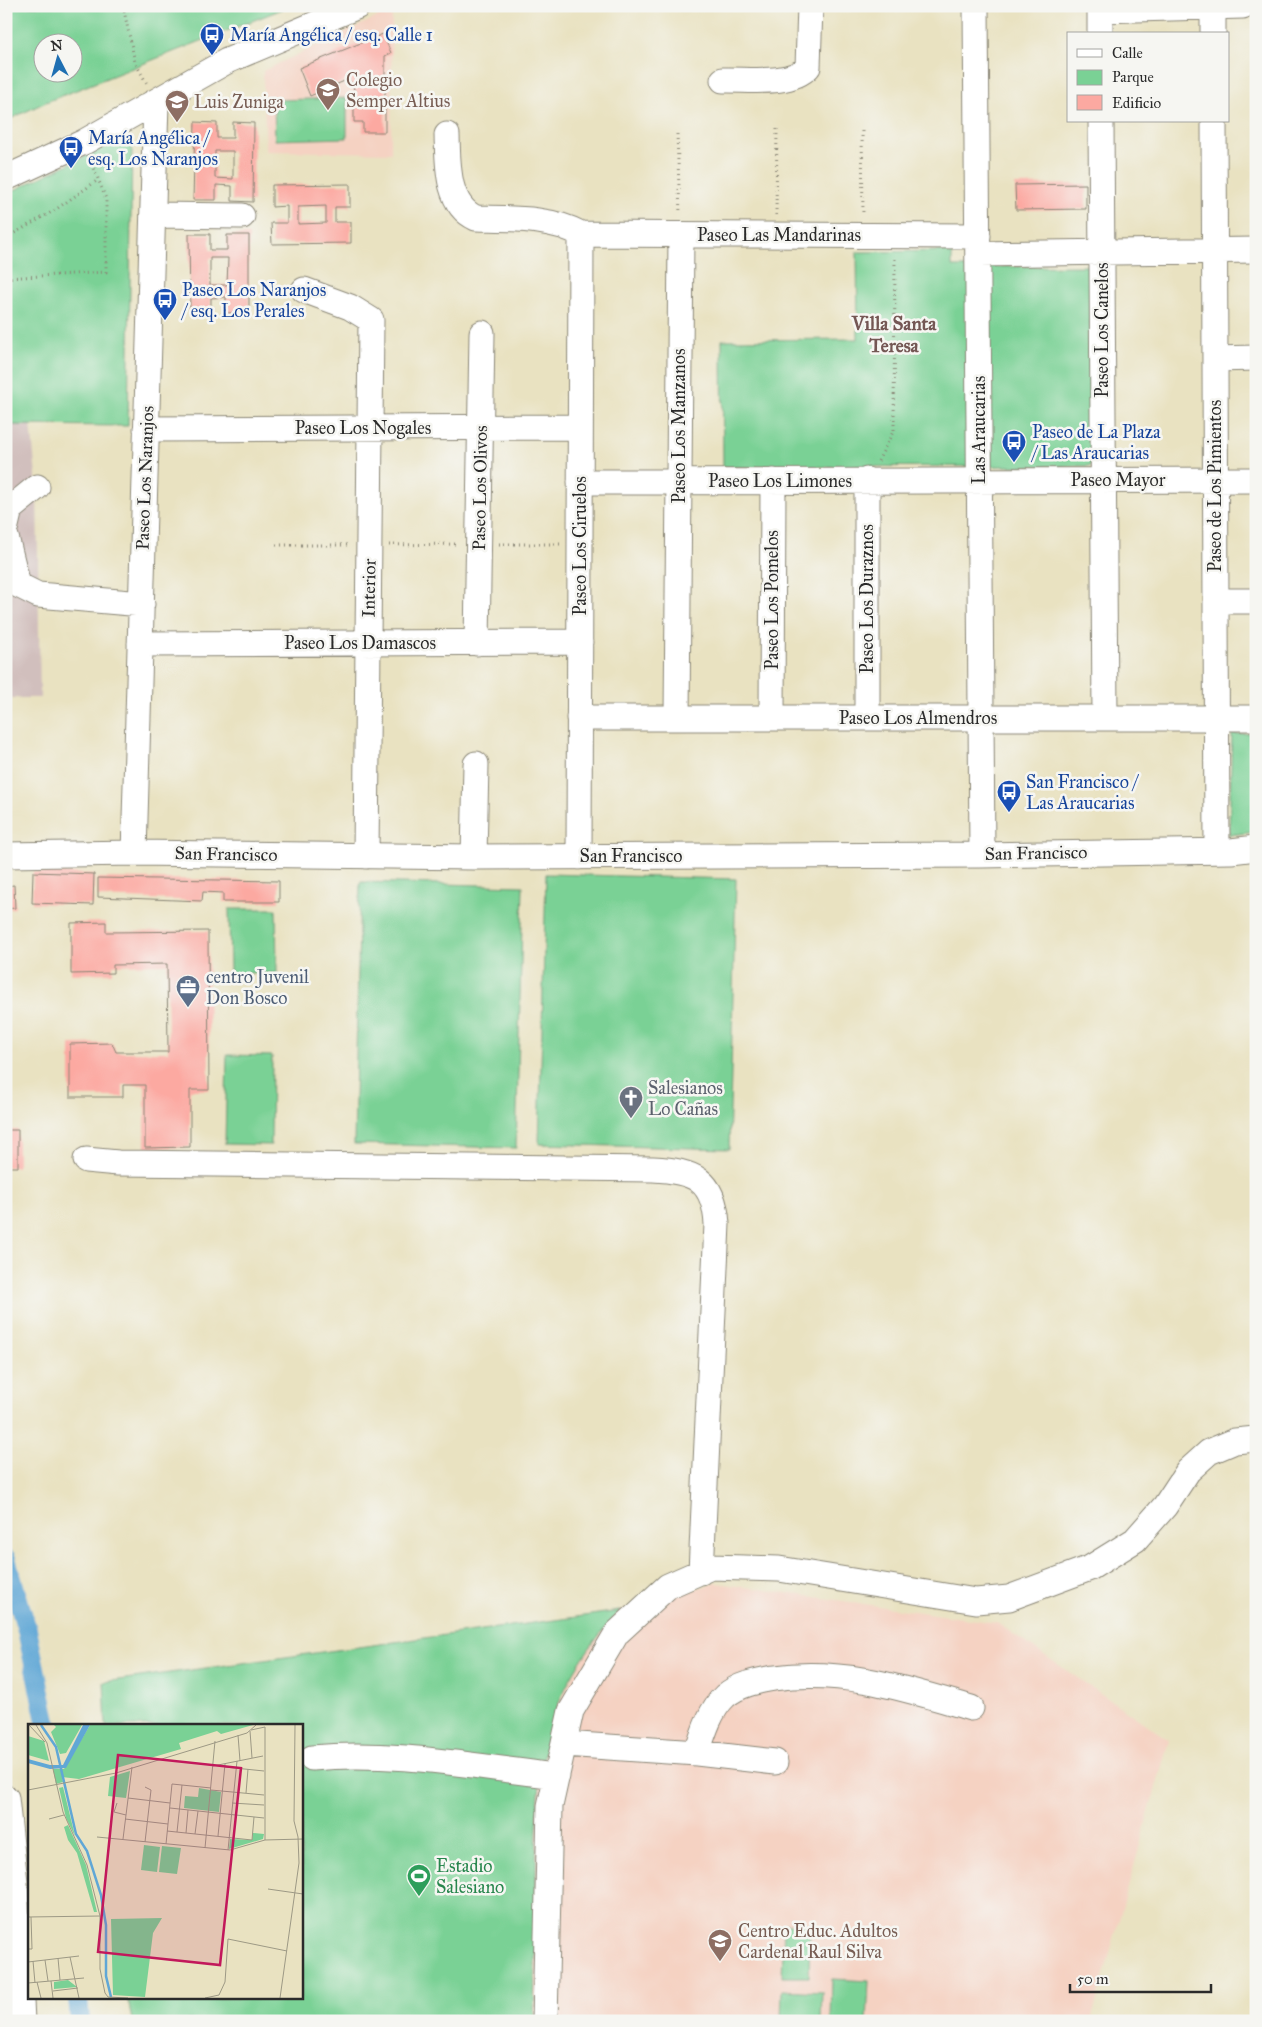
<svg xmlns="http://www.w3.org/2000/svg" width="1262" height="2027" font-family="'IM FELL Great Primer',serif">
<rect width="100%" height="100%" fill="#f6f6f2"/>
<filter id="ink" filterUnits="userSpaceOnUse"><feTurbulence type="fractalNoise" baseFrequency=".02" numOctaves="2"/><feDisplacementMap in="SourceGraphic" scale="10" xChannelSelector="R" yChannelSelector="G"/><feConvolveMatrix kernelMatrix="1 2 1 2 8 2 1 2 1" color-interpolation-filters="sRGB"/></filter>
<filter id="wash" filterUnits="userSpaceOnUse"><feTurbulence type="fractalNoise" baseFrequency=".0096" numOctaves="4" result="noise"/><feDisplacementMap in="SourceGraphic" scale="20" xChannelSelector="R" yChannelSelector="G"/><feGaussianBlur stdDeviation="1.12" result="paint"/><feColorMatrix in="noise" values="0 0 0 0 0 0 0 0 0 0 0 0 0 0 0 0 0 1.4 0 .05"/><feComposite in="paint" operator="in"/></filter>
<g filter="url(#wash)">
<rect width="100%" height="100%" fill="#e9e2c1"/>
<!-- built -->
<path fill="#f5d2c2" d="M392 10 391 153 266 151 263 71Z
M716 1583 997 1623 1169 1740 1091 2021H534L538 1796 544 1747 560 1700 585 1654 620 1611Z"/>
<!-- industrial -->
<path fill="#d1bfbd" d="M31 424 37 487 40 698H6V425Z"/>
<!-- green -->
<path fill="#7ad195" stroke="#527e60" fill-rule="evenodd" d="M6 6H290L46 102 6 121ZM42 42H72V72H42Z
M347 98V138L275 140 274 100Z
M119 140 132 144 128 426 6 425V194Z
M952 251V267L1090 266 1091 466 723 467 722 340 858 339 857 252Z
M1256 733V832L1229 835 1232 734Z
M546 874 736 879 729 1149 539 1144Z
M360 882 523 886 516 1148 354 1144Z
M229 909H276L277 973H230Z
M227 1055 272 1056 271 1145 225 1144Z
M620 1611C541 1697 538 1761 536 1873 536 1922 535 1971 534 2021H132L128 1998H301V1726H106L104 1682Z
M784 1924H810L809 1977H782Z
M832 1979 869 1981 867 2021H831Z
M782 1990 822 1992 821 2021H781Z"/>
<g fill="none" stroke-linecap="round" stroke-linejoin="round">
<!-- canal -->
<path stroke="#60a7d6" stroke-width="20" d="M6 1559 27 1630 47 1726
M78 1998 80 2021"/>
</g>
<g id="blocks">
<!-- building -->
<path fill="#fca9a1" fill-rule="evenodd" d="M383 34 391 53 385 56V132H363V122H354V89L349 79 310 96 299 68Z
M195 122 217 123V138H233V122L254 123 253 202 232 201V186L216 185V200H193ZM215 151H233V179L215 178Z
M350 184V207H335V222H351V243L272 244 271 223H287V206L272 207V185ZM326 206V223L298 224V207Z
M1086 184V209L1016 210 1015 185Z
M189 234H210V250H227V235H249V313H226V297L211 298V313H190ZM210 258H228L227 285H210Z
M33 872 94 874 93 905 32 903Z
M98 878 279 881V902H223V893L203 892 202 901 98 897Z
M14 885 15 908 6 909V886Z
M106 922V932L208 931 209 1090H190V1147L145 1148V1085H123V1097H70V1044L112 1043 116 1052H168L167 964 113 965V973L71 974V923Z
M6 1130H18V1167H6Z"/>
</g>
</g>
<g filter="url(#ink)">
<use href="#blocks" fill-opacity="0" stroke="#8a8676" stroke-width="1"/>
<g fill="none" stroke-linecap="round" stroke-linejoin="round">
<defs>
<path id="minor" d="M976 6 982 855
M1100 6V34
M1213 6V34
M1100 10 1243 6
M723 80C748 79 790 86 808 67L810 6
M1101 121 1105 718
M1214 121 1217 850
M447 135C448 162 446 205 476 218 511 219 550 217 581 234L978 236
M6 178 84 142 227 61 358 6
M153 215 242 216
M978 254 1256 250
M304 290 350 307 371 320 366 856
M1215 359 1256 358
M146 429 580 427
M580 482 1256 480
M6 526 10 509 37 487
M6 537 18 585 38 595 142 604
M1216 601H1256
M477 643 482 333
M140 644 580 642
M579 718H1256
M677 718 681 235
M772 718 773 481
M867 718V480
M134 853 156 102
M6 855 134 853 474 857 982 855 1231 851 1256 848
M474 857 476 764
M579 857 581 234
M86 1160 118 1163 653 1169C694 1171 714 1179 717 1224L701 1572
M564 1744 697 1753 775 1762
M697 1753C703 1734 710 1710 725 1696 739 1684 757 1681 774 1678 843 1668 906 1689 971 1708
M312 1758C394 1750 476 1767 557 1776
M6 1798 15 1882 22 2021
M545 2021 550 1806 571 1711 617 1633 668 1586 711 1567 779 1569 976 1601 1009 1598 1090 1568 1135 1540 1165 1506 1188 1471 1209 1452 1235 1441 1256 1439"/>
</defs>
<!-- minor casing -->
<use href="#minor" stroke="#8a8676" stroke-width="27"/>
<!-- path -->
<path stroke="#8a8676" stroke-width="3" stroke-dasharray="1 4" stroke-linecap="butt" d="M123 6 135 62 147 84
M862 131 863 215
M677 134 680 214
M776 215 777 128
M6 238 55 210 98 180
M6 278 106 272V199L91 161
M878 461 894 430 895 256
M499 544H560
M276 545H348
M389 545 458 544"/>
<!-- minor -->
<use href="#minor" stroke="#fff" stroke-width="25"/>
</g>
</g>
<!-- icons -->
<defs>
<symbol id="bus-pin" viewBox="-11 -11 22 30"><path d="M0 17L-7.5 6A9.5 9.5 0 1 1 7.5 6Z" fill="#1a4fb4" stroke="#f6f6f2"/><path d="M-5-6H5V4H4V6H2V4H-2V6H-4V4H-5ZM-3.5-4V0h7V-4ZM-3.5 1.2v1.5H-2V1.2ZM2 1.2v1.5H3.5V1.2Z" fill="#fff"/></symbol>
<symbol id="school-pin" viewBox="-11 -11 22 30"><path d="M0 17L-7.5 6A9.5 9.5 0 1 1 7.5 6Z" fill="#8d6e63" stroke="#f6f6f2"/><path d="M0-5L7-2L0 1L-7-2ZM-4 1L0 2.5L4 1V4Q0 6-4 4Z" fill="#fff"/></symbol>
<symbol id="office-pin" viewBox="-11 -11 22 30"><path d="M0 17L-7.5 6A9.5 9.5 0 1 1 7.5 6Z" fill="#5c6f8a" stroke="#f6f6f2"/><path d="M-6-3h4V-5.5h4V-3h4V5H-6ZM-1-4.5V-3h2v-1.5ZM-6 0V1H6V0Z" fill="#fff"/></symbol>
<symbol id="church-pin" viewBox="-11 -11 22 30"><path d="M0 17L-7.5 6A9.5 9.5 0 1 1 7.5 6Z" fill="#6b7280" stroke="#f6f6f2"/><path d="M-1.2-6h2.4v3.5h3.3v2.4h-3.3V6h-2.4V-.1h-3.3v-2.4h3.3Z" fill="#fff"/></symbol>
<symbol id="stadium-pin" viewBox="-11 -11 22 30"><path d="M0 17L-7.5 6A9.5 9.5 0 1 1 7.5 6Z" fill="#2e9e5b" stroke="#f6f6f2"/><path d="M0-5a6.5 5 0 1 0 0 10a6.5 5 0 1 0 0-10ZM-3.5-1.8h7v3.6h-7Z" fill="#fff"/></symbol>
</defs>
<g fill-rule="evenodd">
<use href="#bus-pin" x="198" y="21" width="28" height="38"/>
<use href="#school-pin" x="314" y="76" width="28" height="38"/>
<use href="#school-pin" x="163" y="88" width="28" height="38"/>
<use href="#bus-pin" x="57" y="134" width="28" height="38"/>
<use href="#bus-pin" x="151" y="286" width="28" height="38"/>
<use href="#bus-pin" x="1000" y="428" width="28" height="38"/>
<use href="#bus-pin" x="995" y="778" width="28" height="38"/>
<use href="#office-pin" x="174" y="973" width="28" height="38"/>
<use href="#church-pin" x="617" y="1084" width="28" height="38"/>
<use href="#stadium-pin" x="405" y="1862" width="28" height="38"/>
<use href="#school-pin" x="706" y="1927" width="28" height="38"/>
</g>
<g text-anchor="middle" stroke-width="5" stroke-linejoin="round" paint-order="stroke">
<!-- transit labels -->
<g font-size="18" fill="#164399" stroke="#f6f6f2" text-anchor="start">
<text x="230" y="41">María Angélica / esq. Calle 1</text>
<text x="88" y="144">María Angélica /<tspan x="88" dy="21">esq. Los Naranjos</tspan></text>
<text x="182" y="296">Paseo Los Naranjos<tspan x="182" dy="21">/ esq. Los Perales</tspan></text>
<text x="1032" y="438">Paseo de La Plaza<tspan x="1032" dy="21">/ Las Araucarias</tspan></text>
<text x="1026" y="788">San Francisco /<tspan x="1026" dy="21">Las Araucarias</tspan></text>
</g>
<!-- education labels -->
<g font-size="18" fill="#785e54" stroke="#f6f6f2" text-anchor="start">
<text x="346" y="86">Colegio<tspan x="346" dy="21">Semper Altius</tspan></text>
<text x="194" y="108">Luis Zuniga</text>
<text x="738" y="1937">Centro Educ. Adultos<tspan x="738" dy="21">Cardenal Raul Silva</tspan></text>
</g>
<!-- street labels -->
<g font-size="18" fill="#2b2b2b" stroke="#f6f6f2">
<text x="779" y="241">Paseo Las Mandarinas</text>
<text transform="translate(1102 330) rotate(-90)" y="6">Paseo Los Canelos</text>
<text transform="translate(679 426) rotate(-90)" y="6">Paseo Los Manzanos</text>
<text x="363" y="434">Paseo Los Nogales</text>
<text transform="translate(979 430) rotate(-90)" y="6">Las Araucarias</text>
<text transform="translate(145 478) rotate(-88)" y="6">Paseo Los Naranjos</text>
<text x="1118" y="486">Paseo Mayor</text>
<text x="780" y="487">Paseo Los Limones</text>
<text transform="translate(1215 486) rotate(-90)" y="6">Paseo de Los Pimientos</text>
<text transform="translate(480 488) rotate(-89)" y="6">Paseo Los Olivos</text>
<text transform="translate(580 546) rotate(-90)" y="6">Paseo Los Ciruelos</text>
<text transform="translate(369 588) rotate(-89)" y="6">Interior</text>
<text transform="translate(867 599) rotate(-90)" y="6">Paseo Los Duraznos</text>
<text transform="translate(772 600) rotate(-90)" y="6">Paseo Los Pomelos</text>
<text x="360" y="649">Paseo Los Damascos</text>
<text x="918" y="724">Paseo Los Almendros</text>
<text transform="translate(1036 853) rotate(-1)" y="6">San Francisco</text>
<text transform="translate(226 854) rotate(1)" y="6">San Francisco</text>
<text x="631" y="862">San Francisco</text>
</g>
<!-- service labels -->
<g font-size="18" fill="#4e5e75" stroke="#f6f6f2" text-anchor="start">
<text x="206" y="983">centro Juvenil<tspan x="206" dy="21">Don Bosco</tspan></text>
</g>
<!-- worship labels -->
<g font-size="18" fill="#5b616d" stroke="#f6f6f2" text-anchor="start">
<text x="648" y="1094">Salesianos<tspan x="648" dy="21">Lo Cañas</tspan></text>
</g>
<!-- leisure labels -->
<g font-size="18" fill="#27864d" stroke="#f6f6f2" text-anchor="start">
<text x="436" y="1872">Estadio<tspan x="436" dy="21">Salesiano</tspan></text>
</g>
<!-- neighbourhood labels -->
<g font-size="19" font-weight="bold" fill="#745754" stroke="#f6f6f2">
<text x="894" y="330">Villa Santa<tspan x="894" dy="22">Teresa</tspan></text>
</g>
</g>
<!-- overview -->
<g transform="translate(28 1724)">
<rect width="275" height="275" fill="#e9e2c1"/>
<path d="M26 1H54L38 29 32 30 23 8 28 3ZM62 1H225L193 10 189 7 151 19 153 25 51 55 34 53 35 58 28 60 25 45H36ZM0 12 16 17 21 37 0 31ZM102 47 98 74 80 72 82 53ZM35 63 47 112 38 94 31 64ZM171 64 193 68 191 88 156 84 157 72 170 73ZM40 101 58 141 69 188H66L49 129 40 116 36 103ZM225 109 236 110 235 115 201 125 202 115 224 116ZM116 121 132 123 129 148 113 146ZM134 122 153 124 149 150 131 148ZM134 194 125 209 117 273 85 271 83 195ZM40 256 49 263 26 265V258Z" fill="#7ad195"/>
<path d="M55 1H62L38 44 22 45 0 39V35L22 41H35Z" fill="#60a7d6"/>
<path fill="none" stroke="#60a7d6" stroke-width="2.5" d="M13 1 28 23 48 110 59 127 73 171 78 201V252L83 273"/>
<path fill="none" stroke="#9d9985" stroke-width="1" d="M1 1 17 18M223 6 237 3V116M222 7 224 34M210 11 212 37M185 42 235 32M197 43 236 47M117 63 123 66 117 118M0 66 88 49 219 9 228 1M183 66 236 71M218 69 220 45M100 74 142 79M89 79 86 88 98 91M204 79 236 81M142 84 236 94M21 95 36 91M97 95 140 100M139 107 224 116 226 93M149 108 154 61M158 109 160 86M167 110 170 87M190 112 197 40M69 113 202 126 237 116 275 115M95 115 104 43M138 120 144 60 183 64M177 124 187 17M200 126 209 37M240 165 275 170M72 192V245L77 269 80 273 100 274M0 193 72 192 59 141 35 88 19 19 8 1M0 225H4L3 193M42 233 51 274M30 234 32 256M17 236 20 257M5 237 7 259M0 238 51 232M23 257 25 274M9 258 13 274M0 259 56 254M25 267 50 264M177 274 191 271 197 258 200 215 259 227M252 274 271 139 270 113 266 97 267 1"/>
<path fill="#c2185b" fill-opacity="0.15" stroke="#c2185b" stroke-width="2.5" d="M90 31 213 44 192 241 70 228Z"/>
<rect width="275" height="275" fill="none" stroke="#2b2b2b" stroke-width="2.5"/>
</g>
<!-- margin -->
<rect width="1262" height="2027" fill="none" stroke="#f6f6f2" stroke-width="25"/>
<!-- legend -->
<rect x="1067" y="32" width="162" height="90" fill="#f6f6f2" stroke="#a5a5a2"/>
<rect x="1077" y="49" width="25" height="8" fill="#ffffff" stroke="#a5a5a2"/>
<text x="1112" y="58" font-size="15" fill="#2b2b2b">Calle</text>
<rect x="1077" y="70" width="25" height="15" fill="#7ad195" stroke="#a5a5a2"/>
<text x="1112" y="82" font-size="15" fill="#2b2b2b">Parque</text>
<rect x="1077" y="95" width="25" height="15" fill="#fca9a1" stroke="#a5a5a2"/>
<text x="1112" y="108" font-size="15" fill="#2b2b2b">Edificio</text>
<!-- north arrow -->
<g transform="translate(58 58) rotate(354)"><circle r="24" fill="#f6f6f2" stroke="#a5a5a2"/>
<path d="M0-4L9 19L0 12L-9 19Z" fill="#1f6fb2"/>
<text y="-8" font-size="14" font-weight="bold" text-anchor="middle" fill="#2b2b2b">N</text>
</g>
<!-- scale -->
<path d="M1070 1984v8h141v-8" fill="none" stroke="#2b2b2b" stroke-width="2.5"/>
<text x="1077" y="1984" font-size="15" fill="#2b2b2b" stroke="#f6f6f2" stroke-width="4" paint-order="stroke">50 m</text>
</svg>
